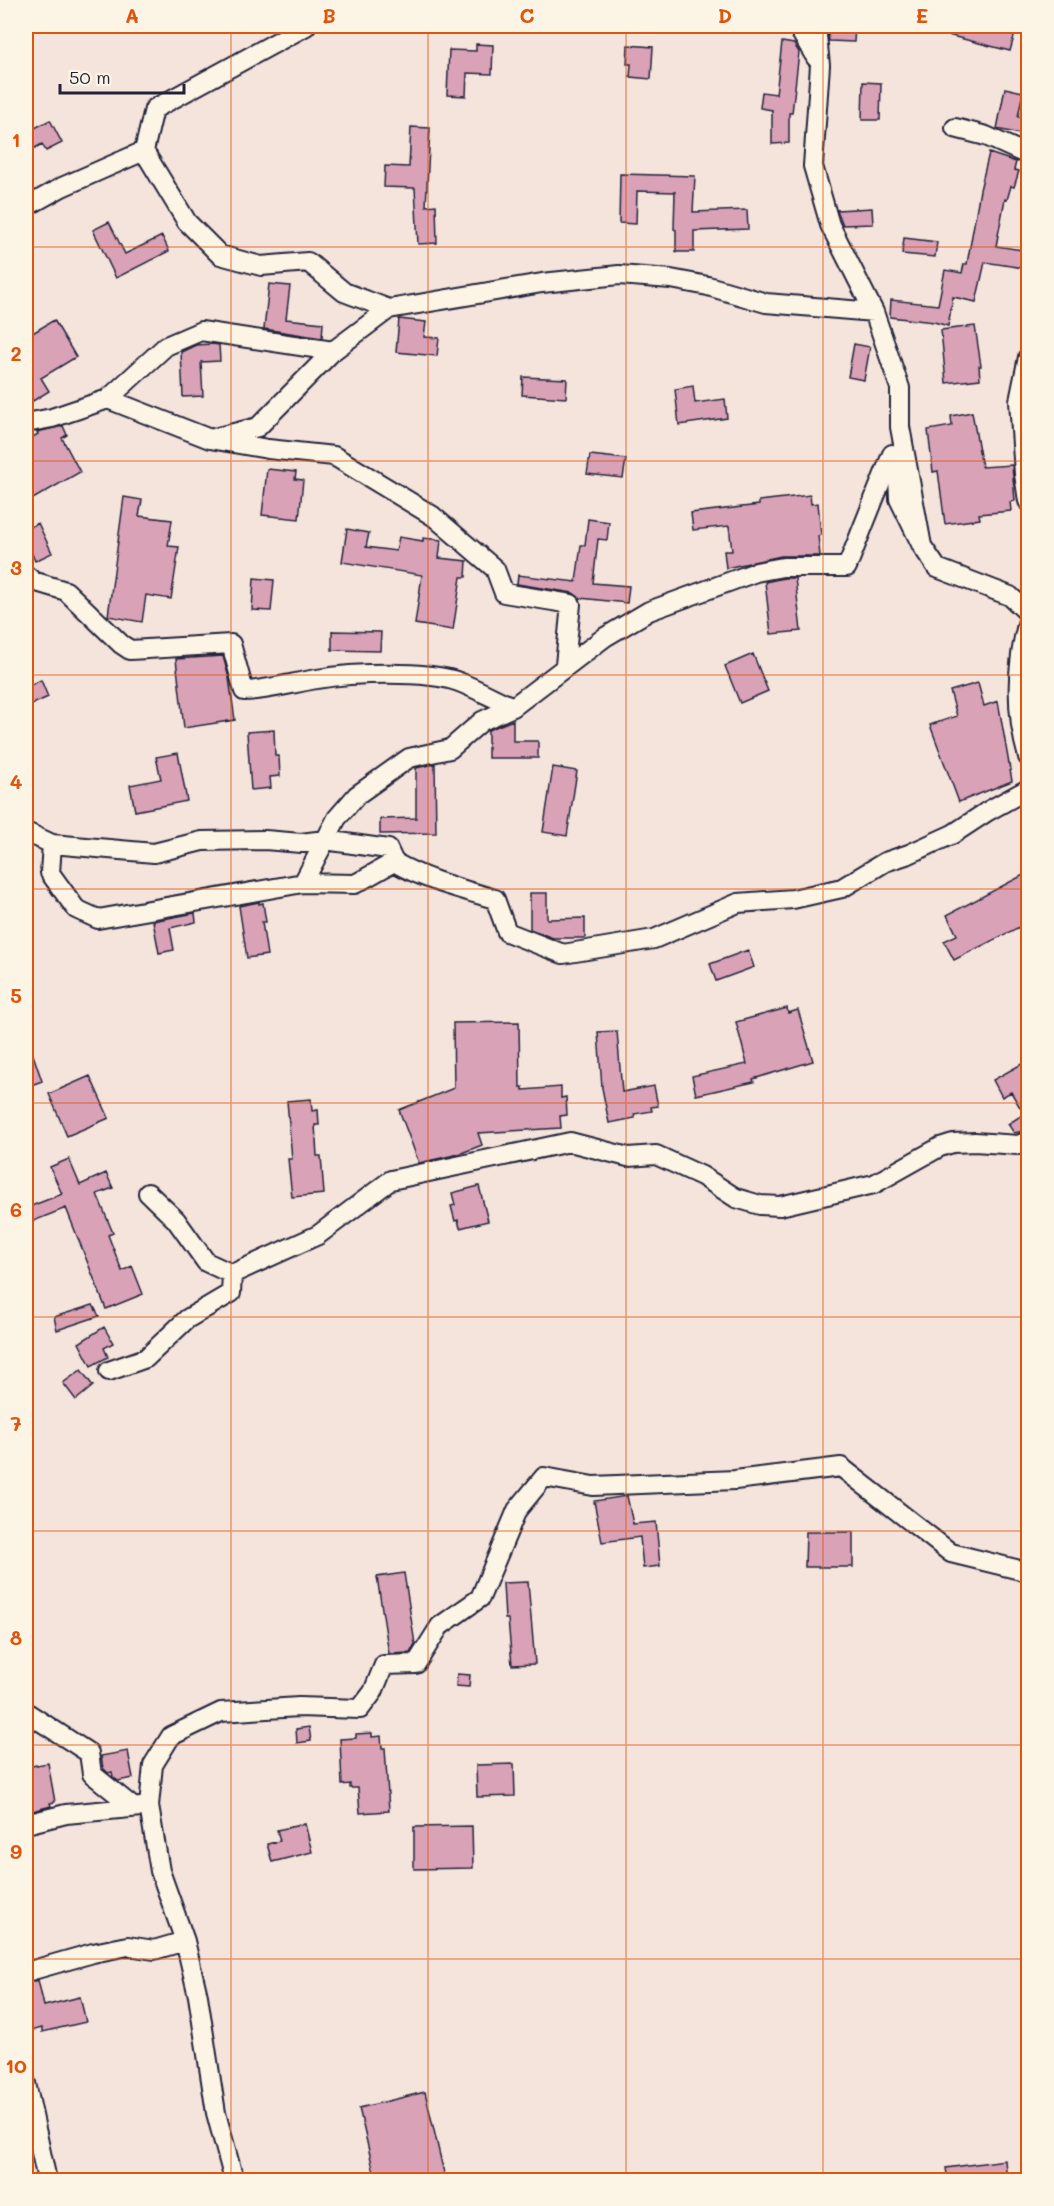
<svg xmlns="http://www.w3.org/2000/svg" width="1054" height="2206" font-family="Mali,sans-serif">
<rect width="100%" height="100%" fill="#f5e4dc"/>
<filter id="ink" filterUnits="userSpaceOnUse"><feTurbulence type="fractalNoise" baseFrequency=".0167" numOctaves="2"/><feDisplacementMap in="SourceGraphic" scale="12" xChannelSelector="R" yChannelSelector="G"/><feConvolveMatrix kernelMatrix="1 2 1 2 8 2 1 2 1" color-interpolation-filters="sRGB"/></filter>
<g filter="url(#ink)">
<!-- building -->
<path fill="#d9a2b6" stroke="#22223b" stroke-width="1.5" d="M827 26H855L854 42 829 41Z
M928 26H983L995 29 996 26H1017L1010 51 928 30Z
M782 42 794 44 799 52 792 113H789V143L772 144V110L760 108 762 92 776 94Z
M476 44 493 45 492 74 467 73 466 96 447 95 449 50 476 51Z
M628 45 653 47 651 79 630 77 631 64H627Z
M863 82 881 83 880 120H862Z
M1005 88 1023 92 1018 117 1029 119V136L997 129Z
M26 111 35 128 50 120 62 143 46 151 42 144 26 153Z
M411 127 430 128 426 206 436 205 437 243 418 244 415 188 384 187 385 166 409 167Z
M989 153 1016 162 1014 170 1019 171 1014 187 1011 186 1007 200 1005 199 996 246 1029 251V269L985 262 976 302 953 297 948 326 934 322 890 317 891 300 938 305 945 270 962 273 964 264H967L980 190Z
M620 174 695 176 693 212 747 210 748 229 694 231V252H676V230L674 229 675 192 637 191 636 224 619 223Z
M872 208 873 224 843 225 837 210Z
M109 222 125 254 162 236 169 251 116 278 93 230Z
M904 238 937 242 935 257 902 254Z
M269 284 290 286 286 319 323 323 322 338 264 329Z
M399 319 426 322 424 337 439 338 437 356 396 352Z
M54 320 76 357 41 378 49 391 33 401 26 389V337Z
M975 326 981 366H979L980 379 946 383 941 330Z
M212 344 219 345 220 361 201 362 203 396 183 397 181 352 196 345Z
M854 344 870 347 864 380 848 377Z
M523 377 567 379 566 398 522 395Z
M693 386 695 403 725 399 727 418 679 425 675 389Z
M972 412 982 467 1012 465 1015 501 1010 502 1011 511 979 514 980 519 945 524 938 471 933 472 928 430 952 426 951 416Z
M63 426 67 435 62 438 80 472 26 503V441L38 434 37 432Z
M590 455 626 459 623 478 587 474Z
M267 469 296 472 295 479 303 480 299 519 262 515Z
M810 495 811 504 818 503 821 535 818 536 820 556H781L726 568 724 551H732L729 526 693 530 691 513 759 505V501Z
M124 497 142 500 139 516 172 520 168 546 179 547 171 599 146 595 142 622 108 616Z
M588 519 609 522 607 540 598 539 593 583 629 586 627 603 580 598 573 593 517 584 518 575 576 582 581 545H585Z
M38 523 52 553 35 561 26 540V529Z
M347 529 369 533 366 547 396 551 399 537 423 541V538L441 540 439 558 467 561 466 577H461L453 630 415 624 422 575 342 562Z
M254 578 274 580 271 611 252 610Z
M784 578H795L801 631 771 634 765 582Z
M332 631 381 632 380 651 332 650Z
M753 654 768 691 740 703 725 666Z
M223 656 229 678 235 720 184 728 176 659Z
M41 680 48 697 26 707V687Z
M978 683 984 706 998 701 1012 781 959 802 930 725 957 716 950 691Z
M513 720V741H538V758H488V730Z
M274 730 275 756H279L280 776 270 777 271 788 251 790 247 732Z
M178 753 187 801 135 811 130 785 161 779 156 757Z
M435 764 436 833 380 834V819L416 818V768Z
M553 767 577 771 567 836 543 832Z
M1029 872V922L954 960 944 941 957 935 947 915Z
M530 893H547V919L585 918V938H553L530 929Z
M259 902V904L263 903 266 922H262L267 955 247 958 239 906Z
M195 913 196 922 170 928 174 950 159 953 153 921Z
M748 950 754 967 716 981 710 964Z
M787 1008 788 1013 798 1010 813 1061 753 1079 754 1082 696 1095 692 1076 747 1064 736 1022Z
M519 1022 520 1087H523V1090L561 1087V1098L566 1097 567 1115 560 1116 561 1128 478 1133 482 1145 459 1154 419 1163 399 1110 454 1088 453 1023Z
M617 1031 622 1092 654 1086 658 1106 651 1107 652 1111 634 1114 635 1118 609 1123 602 1088 598 1032Z
M28 1040 42 1081 26 1087V1041Z
M1029 1060V1130L1014 1133 1008 1124 1024 1114 1011 1092 1002 1097 993 1080Z
M90 1076 109 1118 67 1136 49 1094Z
M311 1099 312 1111 318 1110 319 1125H315L317 1156H321L324 1194 292 1197 288 1159H292L287 1101Z
M69 1159 80 1185 106 1173 113 1188 97 1194 113 1233 108 1235 122 1271 132 1266 143 1294 106 1309 66 1208 26 1224V1208L62 1194 50 1167Z
M479 1186 488 1221 460 1228 458 1220 455 1221 451 1206 455 1205 452 1193Z
M93 1305 99 1316 57 1330 54 1317Z
M104 1327 113 1343 104 1348 108 1357 91 1366 79 1343Z
M81 1370 93 1386 76 1400 63 1383Z
M627 1496 633 1524 656 1522 660 1566 643 1568 640 1537 602 1542 594 1501Z
M806 1532H853V1567H805Z
M404 1573 415 1644 410 1653 389 1654 377 1577Z
M528 1582 535 1664 512 1665 508 1619H505L503 1583Z
M457 1674 470 1675 469 1687 456 1686Z
M309 1727 311 1741 297 1743 296 1729Z
M372 1733V1737L381 1736 382 1748H385L389 1811 360 1813 358 1788H350V1784L342 1785 340 1739 356 1738V1734Z
M128 1751 133 1778 118 1781 113 1777 112 1772 108 1773 103 1768 101 1756Z
M48 1763 55 1802 50 1803 51 1806 29 1812 26 1787V1767Z
M514 1764 515 1796 477 1797 476 1765Z
M305 1824 312 1852 272 1862 267 1844 280 1841 277 1830Z
M472 1826 473 1868 414 1869V1827Z
M38 1980 44 2006 80 1997 86 2022 42 2032V2028L26 2032V1983Z
M425 2092 445 2177 432 2181H376L359 2108Z
M1005 2160 1007 2181H948L946 2168Z"/>
<g fill="none" stroke-linecap="round" stroke-linejoin="round">
<defs>
<path id="street" d="M797 26 816 58
M816 26 820 65 813 166 830 225 874 312 900 388V427L922 546 937 568 1010 596 1028 613
M955 128 986 136 1028 155
M144 151 187 222 220 255 261 266 308 262 344 292 389 309
M26 207 62 187 144 151 154 109 306 26
M1028 357 1019 401 1024 474 1028 501
M108 399 210 439 258 427 333 351
M26 423 52 418 108 399 166 346 201 331 333 351 389 309 542 283 619 275 671 279 708 286 766 303 874 312
M210 439 268 449 334 456 433 516 495 569 504 593 571 604 565 665
M26 575 33 581 66 591 121 644 130 650 231 644 244 691C269 690 292 683 317 679 351 673 427 670 459 682 477 689 495 699 513 707
M1028 621C1016 664 1015 713 1028 757
M26 832 52 844 154 853 202 841 265 840 301 843 325 840 388 849 394 862
M52 844 50 873 76 909 98 919 303 883 337 818 357 795 409 758 450 749 482 721 513 707 605 637 649 611 756 572 783 567H847L892 454 898 476 899 499 922 546
M303 883 355 884 394 862C425 880 461 889 495 899L507 932 563 954 654 939 738 903 793 899 842 888 885 862 909 854 953 834 988 811 1028 789
M148 1193 176 1220 206 1262 232 1274
M109 1371 146 1358 187 1319 231 1293 232 1274 318 1235 391 1180 570 1142 628 1157 656 1155 702 1176 736 1198 760 1205 780 1206 874 1184 940 1147 953 1143 975 1142 1018 1145 1028 1141
M26 1712 89 1753 92 1774 133 1807
M26 1824 66 1814 141 1807
M26 1972 93 1953 128 1946 154 1950 185 1941
M26 2083 47 2180
M234 2180 216 2113 198 1996 185 1941 160 1871 149 1806 153 1765 171 1736 221 1712 299 1707 360 1709 373 1692 384 1665 416 1664 440 1626 480 1598 517 1510 544 1477 593 1486 735 1480 841 1467 951 1553 1028 1572"/>
</defs>
<!-- street casing -->
<use href="#street" stroke="#22223b" stroke-width="22"/>
<!-- street -->
<use href="#street" stroke="#fcf5e5" stroke-width="18"/>
</g>
</g>
<!-- grid -->
<path fill="none" stroke="#de560e" stroke-width="1.5" stroke-opacity="0.55" d="M231 26V2180M428 26V2180M626 26V2180M823 26V2180M26 247H1028M26 461H1028M26 675H1028M26 889H1028M26 1103H1028M26 1317H1028M26 1531H1028M26 1745H1028M26 1959H1028"/>
<!-- margin -->
<rect width="1054" height="2206" fill="none" stroke="#fcf5e5" stroke-width="66"/>
<!-- scale -->
<path d="M60 84v9h124v-9" fill="none" stroke="#22223b" stroke-width="3"/>
<text x="69" y="84" font-size="18" fill="#22223b" stroke="#fcf5e5" stroke-width="4.5" paint-order="stroke">50 m</text>
<rect x="33" y="33" width="988" height="2140" fill="none" stroke="#de560e" stroke-width="2"/>
<g font-size="20" text-anchor="middle" font-weight="bold" fill="#de560e">
<text x="132" y="23">A</text>
<text x="329" y="23">B</text>
<text x="527" y="23">C</text>
<text x="725" y="23">D</text>
<text x="922" y="23">E</text>
<text x="16" y="147">1</text>
<text x="16" y="361">2</text>
<text x="16" y="575">3</text>
<text x="16" y="789">4</text>
<text x="16" y="1003">5</text>
<text x="16" y="1217">6</text>
<text x="16" y="1431">7</text>
<text x="16" y="1645">8</text>
<text x="16" y="1859">9</text>
<text x="16" y="2073">10</text>
</g>
</svg>
